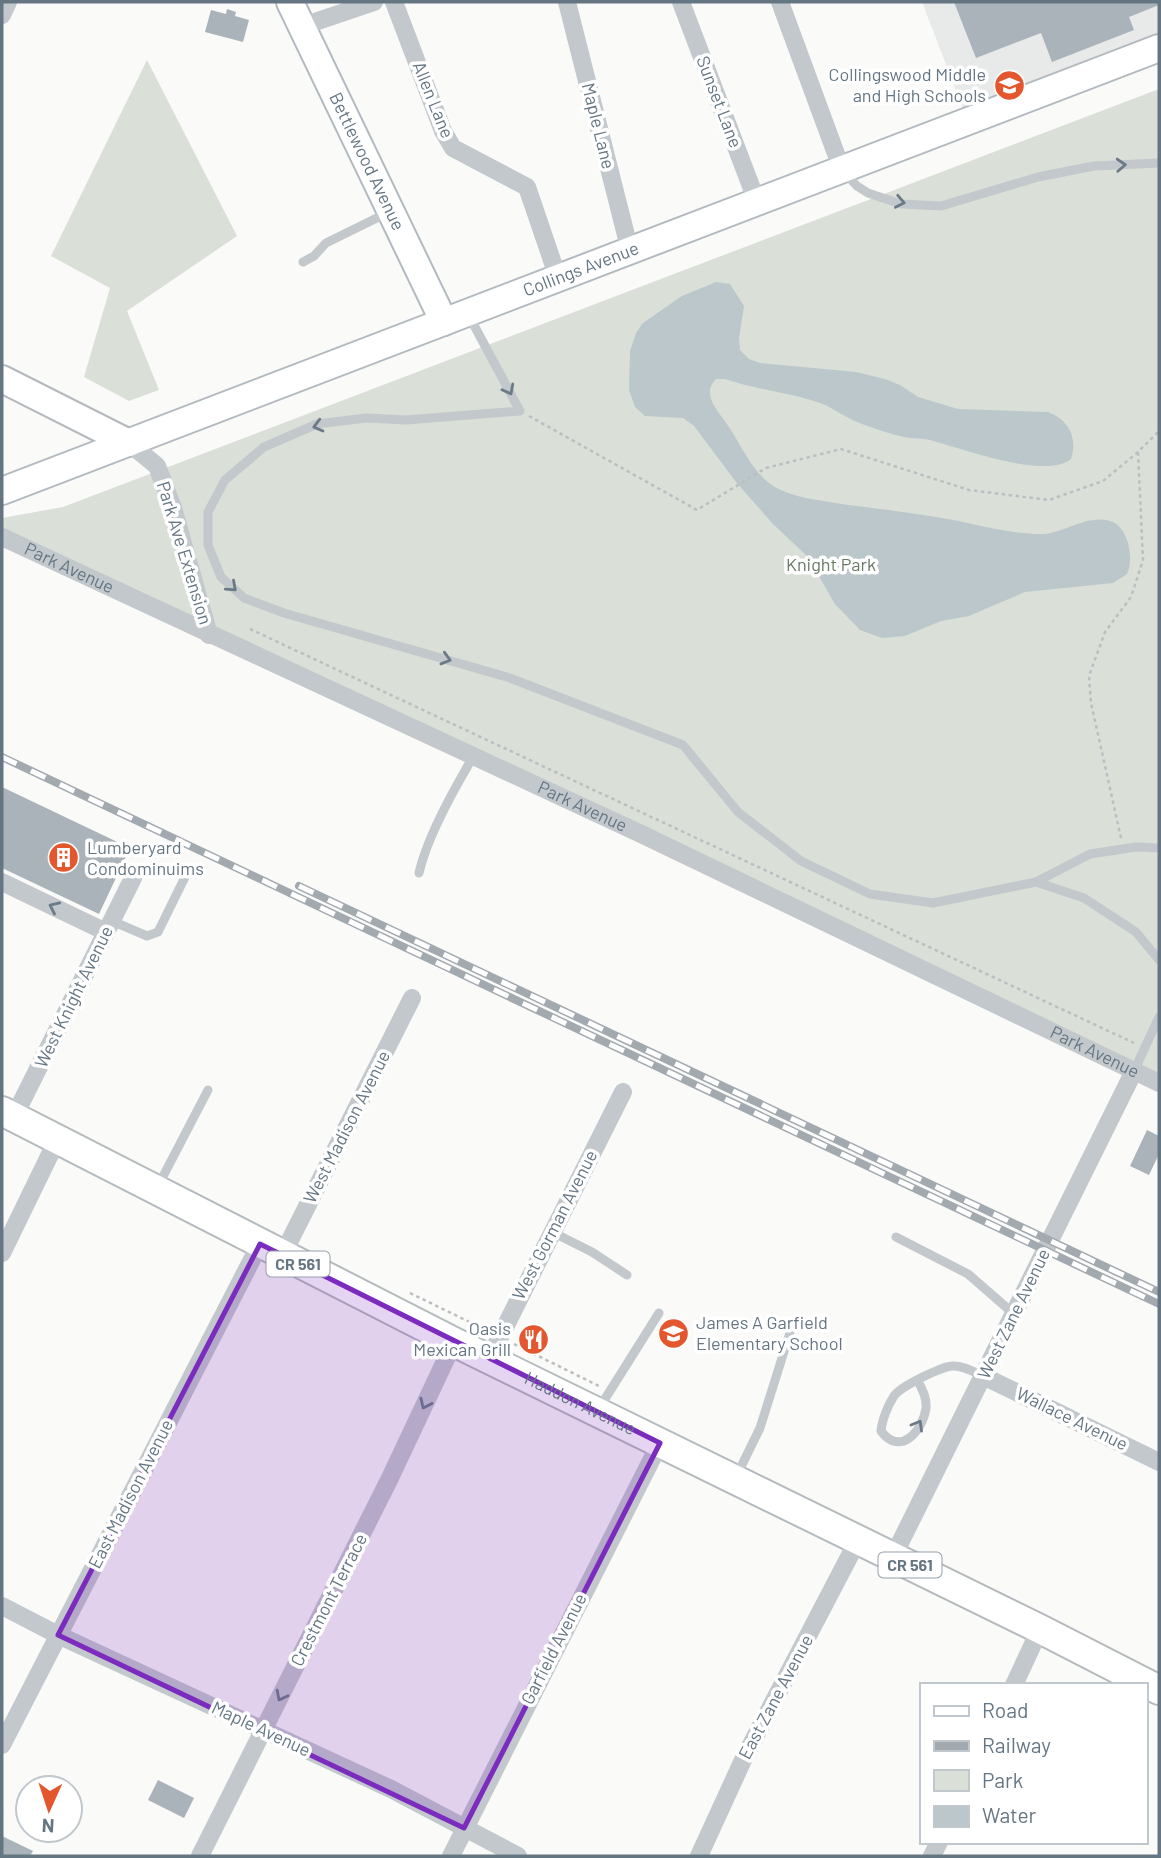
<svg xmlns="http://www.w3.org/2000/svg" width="1161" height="1858" font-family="Barlow,sans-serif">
<rect width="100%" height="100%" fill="#fafaf8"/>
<!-- built -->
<path fill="#e8e9e9" d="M922 2H1159V48L968 122Z"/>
<!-- green -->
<path fill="#dadfd7" d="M147 60 237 236 127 311 159 390 129 401 84 377 110 288 51 256Z
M1159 89V1083L2 537V518L63 507Z"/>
<!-- water -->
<path fill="#bbc7cb" d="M716 282 730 284 744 306 739 338 740 350 749 359 760 363 856 372 885 379 900 385 918 397 958 409 1048 412C1069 420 1078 438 1071 459 1045 480 961 448 930 440 922 438 913 439 904 437 890 434 876 429 862 424 845 418 832 406 814 401 785 392 754 389 725 379H716C702 392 715 408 724 420 741 442 750 472 775 487 794 498 820 500 841 504 873 508 904 512 936 517 970 522 1006 534 1041 534 1064 534 1089 512 1113 522 1129 530 1134 559 1127 574L1113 583 1025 592 969 616 941 621 905 636 882 638 860 630 835 604 807 556 773 524 736 482 694 426 683 418 645 416 635 407 629 390 630 351 636 333 643 323 682 296Z"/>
<!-- building -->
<path fill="#aab3b9" d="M954 2H1159V5L1129 17 1134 30 1052 62 1041 33 976 58Z
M227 9 236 12 235 16 249 20 243 42 205 32 211 10 226 14Z
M2 787 130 848 99 914 2 868Z
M1147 1130 1159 1136V1154L1149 1175 1130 1166Z
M158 1780 194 1798 184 1818 148 1800Z
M2 1836 33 1851 30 1856H2Z"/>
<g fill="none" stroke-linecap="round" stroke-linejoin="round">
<defs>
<g id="secondary">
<path id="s2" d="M290 2 444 322"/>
<path d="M2 379 129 443"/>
<path id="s3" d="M2 491 1159 48"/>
</g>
<g id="primary">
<path id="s4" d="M2 1111 454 1342 1040 1629 1159 1690"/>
</g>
</defs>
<!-- secondary casing -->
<use href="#secondary" stroke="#b3babf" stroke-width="30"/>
<!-- primary casing -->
<use href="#primary" stroke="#b5babe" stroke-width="32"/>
<!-- path -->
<path stroke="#bbbfc2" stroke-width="2.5" stroke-dasharray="3.5 3.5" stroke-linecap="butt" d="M529 416 697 510 766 468 841 449 969 490 1049 500 1103 481 1138 452 1159 431
M250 629 1134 1043
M1121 838 1091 703 1089 676 1105 632 1131 597 1143 560 1138 452
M410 1293 486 1330
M514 1344 599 1386"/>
<!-- lane -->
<path stroke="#c3c8cc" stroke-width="9" d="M843 171 857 186 868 193 901 204 941 206 1038 177 1094 166 1159 163
M303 262 314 256 326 243 389 212
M469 316 520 411 406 420 366 418 317 424 264 447 225 480 208 512V545L221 577 244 598 284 613 510 678 683 745 738 812 801 861 870 894 933 903 1036 882 1084 898 1136 932 1159 960
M419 873C427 837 454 789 473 757
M1036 882 1090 854 1136 847 1159 848
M112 921 147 936 158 932 186 875
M1134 1071 1159 1017
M158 1186 208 1090
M552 1232 592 1252 627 1275
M896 1237 968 1274 1014 1314
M918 1381C922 1389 927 1398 926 1408 923 1431 900 1457 881 1431 882 1420 888 1405 894 1396 901 1386 941 1367 952 1366 962 1365 974 1372 983 1376
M598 1410 659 1313
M737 1475 760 1428 793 1323"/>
<!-- street -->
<g stroke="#c3c8cc" stroke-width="18">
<path d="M394 2 443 131 453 148 527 187 558 278"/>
<path d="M567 2 630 251"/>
<path d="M681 2 757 202"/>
<path d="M780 2 842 170"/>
<path d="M2 15 8 2"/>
<path d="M303 26 374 2"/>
<path d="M129 443 157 466 173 508 209 635"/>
<path id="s1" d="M2 537 639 833 1159 1083"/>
<path d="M2 882 106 932"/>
<path d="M14 1117 133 878"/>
<path d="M2 1253 57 1140"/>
<path d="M282 1256 412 998"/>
<path d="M489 1359 623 1092"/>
<path d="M983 1376 1159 1462"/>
<path d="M893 1557 1134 1071"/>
<path d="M2 1606 58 1635 391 1789 518 1856"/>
<path d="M1014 1685 1040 1629"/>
<path d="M2 1745 260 1244"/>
<path d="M200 1856 390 1478 454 1342"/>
<path d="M451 1856 660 1443"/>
<path d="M699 1856 743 1760 858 1540"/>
<path d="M932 1856 939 1842"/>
</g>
<!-- secondary -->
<use href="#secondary" stroke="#fff" stroke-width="26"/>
<!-- primary -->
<use href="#primary" stroke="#fff" stroke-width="28"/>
<defs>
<path id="rail" d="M2 757 1159 1304
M299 886 1159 1292"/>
</defs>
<!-- rail casing -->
<use href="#rail" stroke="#a2aab0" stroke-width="8"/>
<!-- rail -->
<use href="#rail" stroke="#fff" stroke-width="5" stroke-dasharray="16" stroke-linecap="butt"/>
</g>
<!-- one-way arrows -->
<defs><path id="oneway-chevron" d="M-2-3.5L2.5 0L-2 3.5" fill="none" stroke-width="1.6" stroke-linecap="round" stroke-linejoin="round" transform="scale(1.75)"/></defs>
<g stroke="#6a7a87">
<use href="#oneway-chevron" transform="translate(1121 165) rotate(-3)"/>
<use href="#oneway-chevron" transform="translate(900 202) rotate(11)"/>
<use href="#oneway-chevron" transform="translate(509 390) rotate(62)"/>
<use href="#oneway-chevron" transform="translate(318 426) rotate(165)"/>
<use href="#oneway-chevron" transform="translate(232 587) rotate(42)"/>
<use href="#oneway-chevron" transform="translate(446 659) rotate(16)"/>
<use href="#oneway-chevron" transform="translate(54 907) rotate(-155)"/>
<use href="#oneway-chevron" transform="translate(425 1404) rotate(115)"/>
<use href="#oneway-chevron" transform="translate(918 1425) rotate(-60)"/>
<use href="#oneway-chevron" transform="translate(281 1696) rotate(117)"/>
</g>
<!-- marked area -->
<path fill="#7b2cbf" fill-opacity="0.2" stroke="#7b2cbf" stroke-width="5" stroke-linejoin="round" d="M260 1244 660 1443 464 1828 58 1635Z"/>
<!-- icons -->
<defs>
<symbol id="school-disc" viewBox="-11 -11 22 22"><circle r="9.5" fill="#e4572e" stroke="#fff"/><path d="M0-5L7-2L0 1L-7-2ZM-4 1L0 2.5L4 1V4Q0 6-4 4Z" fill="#fff"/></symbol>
<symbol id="building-disc" viewBox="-11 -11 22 22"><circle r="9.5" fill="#e4572e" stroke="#fff"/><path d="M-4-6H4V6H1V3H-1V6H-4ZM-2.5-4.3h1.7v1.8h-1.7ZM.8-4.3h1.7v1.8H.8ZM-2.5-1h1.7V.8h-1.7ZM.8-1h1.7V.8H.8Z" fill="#fff"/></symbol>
<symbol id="restaurant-disc" viewBox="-11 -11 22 22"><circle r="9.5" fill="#e4572e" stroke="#fff"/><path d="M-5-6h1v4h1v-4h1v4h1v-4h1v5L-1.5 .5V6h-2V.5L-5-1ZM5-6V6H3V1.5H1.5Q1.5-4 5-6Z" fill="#fff"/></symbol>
</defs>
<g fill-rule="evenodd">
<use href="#school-disc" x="992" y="68" width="35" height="35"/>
<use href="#building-disc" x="46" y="840" width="35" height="35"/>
<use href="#school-disc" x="656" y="1316" width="35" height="35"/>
<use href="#restaurant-disc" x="516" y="1322" width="35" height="35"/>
</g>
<g text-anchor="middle" stroke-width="7" stroke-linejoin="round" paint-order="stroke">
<!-- shield labels -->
<g fill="#fff" stroke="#939fa8" stroke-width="2">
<rect x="266.5" y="1251.5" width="63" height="25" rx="5"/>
<rect x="878.5" y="1552.5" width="63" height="25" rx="5"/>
</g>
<g font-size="16" font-weight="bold" fill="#657683">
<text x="298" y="1270">CR 561</text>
<text x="910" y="1571">CR 561</text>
</g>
<!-- poi labels -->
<g font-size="18" fill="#657683" stroke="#fff" text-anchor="end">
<text x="986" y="81">Collingswood Middle<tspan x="986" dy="21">and High Schools</tspan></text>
<text x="87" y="854" text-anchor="start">Lumberyard<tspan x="87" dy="21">Condominuims</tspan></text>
<text x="696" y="1329" text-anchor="start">James A Garfield<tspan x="696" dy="21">Elementary School</tspan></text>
<text x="511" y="1335">Oasis<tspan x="511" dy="21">Mexican Grill</tspan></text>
</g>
<!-- street labels -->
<g font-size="18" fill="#657683" stroke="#fff">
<text transform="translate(433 100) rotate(68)" y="6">Allen Lane</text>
<text transform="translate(719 102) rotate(69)" y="6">Sunset Lane</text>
<text transform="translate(598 126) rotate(76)" y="6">Maple Lane</text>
<text dy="6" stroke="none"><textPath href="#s2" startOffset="177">Bettlewood Avenue</textPath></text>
<text dy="6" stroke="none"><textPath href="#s3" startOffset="620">Collings Avenue</textPath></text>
<text transform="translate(184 553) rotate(73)" y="6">Park Ave Extension</text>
<text dy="6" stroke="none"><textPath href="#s1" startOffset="74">Park Avenue</textPath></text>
<text dy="6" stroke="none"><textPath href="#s1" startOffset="640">Park Avenue</textPath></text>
<text transform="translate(74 997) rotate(-64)" y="6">West Knight Avenue</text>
<text dy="6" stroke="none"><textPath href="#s1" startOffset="1208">Park Avenue</textPath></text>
<text transform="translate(347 1127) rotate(-63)" y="6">West Madison Avenue</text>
<text transform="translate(555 1225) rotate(-63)" y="6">West Gorman Avenue</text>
<text transform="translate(1014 1314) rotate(-64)" y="6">West Zane Avenue</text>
<text dy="6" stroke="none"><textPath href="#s4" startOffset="648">Haddon Avenue</textPath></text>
<text transform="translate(1072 1419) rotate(26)" y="6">Wallace Avenue</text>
<text transform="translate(131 1494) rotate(-63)" y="6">East Madison Avenue</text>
<text transform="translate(329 1600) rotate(-63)" y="6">Crestmont Terrace</text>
<text transform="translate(554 1649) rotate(-63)" y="6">Garfield Avenue</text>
<text transform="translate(776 1697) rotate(-62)" y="6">East Zane Avenue</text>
<text transform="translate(261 1729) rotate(25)" y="6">Maple Avenue</text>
</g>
<!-- park labels -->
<g font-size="18" fill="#687a64" stroke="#fff">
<text x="831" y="571">Knight Park</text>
</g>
</g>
<!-- border -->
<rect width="1161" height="1858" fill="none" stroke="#657683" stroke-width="7"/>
<!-- legend -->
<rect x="920" y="1683" width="228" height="161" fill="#ffffff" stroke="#c1c8cd" stroke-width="2"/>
<rect x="934" y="1706" width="35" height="10" fill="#ffffff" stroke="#c1c8cd" stroke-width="2"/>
<text x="982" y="1718" font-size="21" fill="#657683">Road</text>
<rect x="934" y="1741" width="35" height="10" fill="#a2aab0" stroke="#c1c8cd" stroke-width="2"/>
<text x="982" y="1753" font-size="21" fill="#657683">Railway</text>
<rect x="934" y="1770" width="35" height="21" fill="#dadfd7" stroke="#c1c8cd" stroke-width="2"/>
<text x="982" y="1788" font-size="21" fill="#657683">Park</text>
<rect x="934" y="1806" width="35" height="21" fill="#bbc7cb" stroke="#c1c8cd" stroke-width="2"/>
<text x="982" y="1823" font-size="21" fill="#657683">Water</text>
<!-- north arrow -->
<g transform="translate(49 1809) rotate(183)"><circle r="33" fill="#ffffff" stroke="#c1c8cd" stroke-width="2"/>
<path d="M0-5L12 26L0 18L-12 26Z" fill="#e4572e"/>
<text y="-10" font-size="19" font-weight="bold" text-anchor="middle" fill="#657683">N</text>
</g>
</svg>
